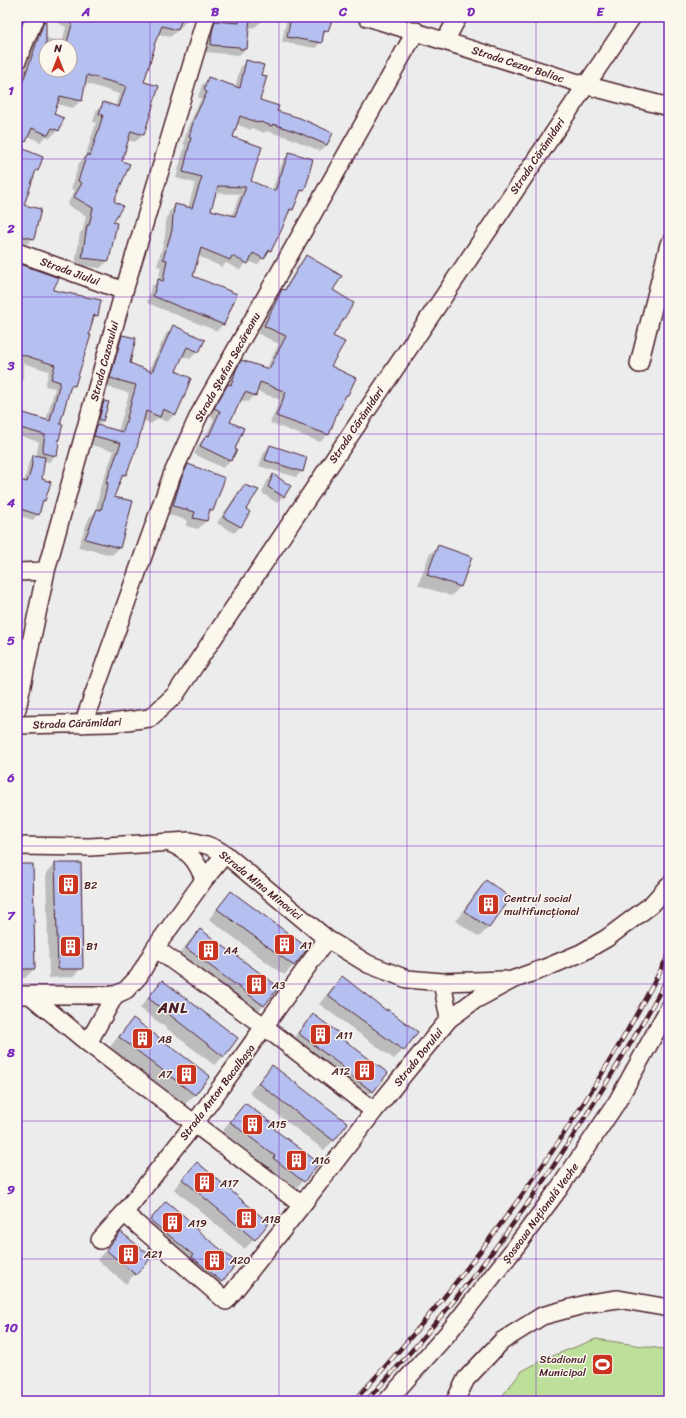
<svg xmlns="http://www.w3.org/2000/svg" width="686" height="1418" font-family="Sriracha,sans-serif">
<rect width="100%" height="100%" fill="#edeced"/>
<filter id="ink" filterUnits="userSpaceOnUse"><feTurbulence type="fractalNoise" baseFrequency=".025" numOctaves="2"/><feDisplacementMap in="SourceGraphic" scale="8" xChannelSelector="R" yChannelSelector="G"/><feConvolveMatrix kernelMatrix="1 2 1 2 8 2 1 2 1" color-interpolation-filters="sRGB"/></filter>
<g filter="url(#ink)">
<!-- green -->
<path fill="#bce09a" stroke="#838062" d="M596 1339 669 1350V1401H498L522 1371 547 1358Z"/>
<!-- shadow -->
<path fill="#0003" fill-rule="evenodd" d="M17 17H21L20 19 17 30Z
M47 17H189L181 27 179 26 178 30 170 37 158 34 152 46 142 82 158 87 143 135 135 142 127 140 112 201 108 261 100 268 75 265 80 233 83 230 86 216 67 205 75 190 71 189 79 163 85 157 96 123 93 122 96 111 104 103 115 107 119 94 85 83 81 100 73 108 56 104 53 115 58 130 50 138 46 136 40 142 28 136 26 141 17 148V89L32 43 39 35 62 43 66 27ZM46 46H70V70H46Z
M209 17H263V20L255 27 248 28 246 48 239 55 204 52Z
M287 17H332L327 31 322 36 321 42 315 48 282 42Z
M246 62 260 76 259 100 327 145 320 151 290 138 266 131 264 133 252 128 251 130 236 124 232 138 249 182 272 190 283 160 290 153 303 190 298 195 292 210 285 217 270 251 257 265 248 261 240 270 226 263 222 267 198 256 192 277 223 324 217 331 147 303 151 287 158 281 161 267 157 266 165 237 166 222 169 212 176 205 188 208 195 183 176 178 185 145 183 144 188 127 201 99 198 97 202 85 209 78 235 88 240 68ZM215 193 240 194 231 217 209 211Z
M22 150 42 158 37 170 34 173 22 206 33 238 27 244 17 242V154Z
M306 257 332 290V336L330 367 347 395 343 398 337 411 328 434 320 442 270 423 280 400 257 391 255 395 248 402 240 400 229 422 234 450 231 460 223 468 194 454 199 444 205 438 214 419 208 415 221 392 226 387 229 379 234 369 242 361 266 369 279 344 257 333 275 297 283 291 299 264Z
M17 264 51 291 97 315 91 321 74 386 68 391 59 424 56 455 49 462 44 461 41 479 45 500 41 503 38 514 33 520 17 515V480L24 483 29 461 34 456 36 457 39 442 17 435V412L46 420 55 388 45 386 49 371 23 363V379L17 394Z
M174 326 198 351 190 359 182 356 174 371 175 414 167 422 158 418 151 424 143 420 126 474 119 481 113 497 120 547 112 555 78 547 89 518 95 512 100 491H99L114 451 87 444 89 434 97 427 93 425 98 408 104 402 103 420 97 426 118 432 129 393 103 386 115 344 122 336 129 363 148 372 166 334Z
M270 446 302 471 296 477 259 466 264 452Z
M188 465 212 510 208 514 206 521 198 529 186 526 187 520 165 514 180 474Z
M273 475 290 487 277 503 262 493 267 481Z
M244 486 245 509 249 512 240 527 234 533 217 523 238 492Z
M438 546 460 587 451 596 418 585 429 555Z
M55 864H80L82 968 72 977 49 978 46 873Z
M17 865 34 969 25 978H17Z
M486 881 509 898 488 928 479 937 456 921 477 891Z
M231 892 306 948 293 966 284 975 209 919 222 902Z
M200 930 277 987 263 1006 254 1015 177 957 191 939Z
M342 978 403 1050 394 1059 319 1004 333 987Z
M162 982 224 1056 214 1065 140 1008 153 991Z
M313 1015 341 1039 386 1073 372 1092 363 1101 290 1043 304 1024Z
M134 1019 195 1095 185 1104 110 1047 124 1029Z
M272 1066 347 1123 333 1141 324 1150 249 1093 263 1076Z
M245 1104 273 1129 303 1181 294 1190 264 1168 266 1165 222 1132 236 1113Z
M188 1172 268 1223 245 1249 174 1189Z
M166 1203 221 1281 212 1290 142 1230Z
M121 1233 150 1257 126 1284 97 1260Z"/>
<!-- building -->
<path fill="#b5c0f0" stroke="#4a1f2b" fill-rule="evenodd" d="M74 17H182L178 30 162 26 154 45 155 46 144 82 159 86 144 135 131 131 122 161 130 164 114 201 123 206 113 222 117 223 109 261 82 258 87 225H89L93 208 74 197 82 183 78 181 87 154 90 156 103 115 99 114 103 102 119 107 126 86 87 75 82 101 60 96 54 114 64 118 59 131 52 128 48 135 32 128 26 142 17 138V98L45 19H46V70H70V46H66Z
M239 17H250L247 49H240L239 47 211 45 212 32 215 21 239 23Z
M291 17H333L328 31 324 30 322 43 287 37Z
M246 60 264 65 261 75 267 76 260 100 279 106 277 111 300 118 333 133 327 145 297 132 273 124 272 126 260 122 259 123 240 116 233 137 262 147 251 181 275 191 289 152 313 159 309 174H310L304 191 301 190 293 210 290 209 281 231 271 251 269 250 264 259 253 253 248 264 232 256 230 260 201 248 193 276 237 294 224 325 153 296 158 279 163 281 167 260 163 259 172 230 173 215 175 204 192 208 202 177 183 172 191 138 189 137 194 119 207 92 204 90 208 77 240 88ZM218 186 246 187 235 216 211 210Z
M21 148 43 157 38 171 36 170 24 205 41 209 34 239 17 235 20 223 17 221V159Z
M306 255 342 276 333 290 354 303 333 336 345 342 331 366 356 378 348 395H346L340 409 339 408 329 435 276 416 286 392 260 382 256 396 245 392 230 422 244 428 235 449 237 450 231 461 200 446 206 435 209 436 220 411 214 408 228 384 231 385 236 370 241 360 269 369 286 336 264 326 282 289 285 290Z
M17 263 59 278 53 290 101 300 98 316 94 315 89 335H91L75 386 71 385 60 424H63L58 443H59L57 456 42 453 45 435 17 427V411L50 421 60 382 51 379 55 365 17 353Z
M173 325 205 340 199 352 187 347 176 371 191 378 184 397 176 415 163 409 160 417 146 411 137 447 126 475 123 474 114 497 133 501 120 548 85 539 97 509 101 510 108 483H106L121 443 94 436 97 425 123 432 136 385 110 378 122 335 136 338 130 363 152 372Z
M104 401 109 402 103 421 99 419Z
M270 445 307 457 303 472 265 460Z
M33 455 45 457 42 479 51 482 45 501 43 500 39 515 17 508V479L27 482 31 470Z
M188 464 225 478 213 511 210 509 207 521 193 518 195 512 173 506 181 479Z
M273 474 291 486 284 497 268 487Z
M244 485 259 490 246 509 250 512 241 527 223 517Z
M438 545 472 557 461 587 427 575Z
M55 863H81L83 969H58Z
M17 864H33L35 969H17Z
M486 880 511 898 489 928 464 911Z
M231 891 308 948 294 966 217 909Z
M200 929 279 987 264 1006 186 948Z
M342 976 387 1011V1009L418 1032 404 1051 328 995Z
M162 980 238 1038 224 1057 148 998Z
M313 1014 344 1037 343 1039 388 1073 373 1092 342 1069 343 1067 298 1033Z
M133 1018 210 1076 195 1095 119 1037Z
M272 1065 348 1123 334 1141 258 1083Z
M245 1103 276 1126 274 1129 319 1163 304 1182 273 1158 275 1156 230 1122Z
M197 1162 269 1223 255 1240 182 1179Z
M166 1201 196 1226 195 1228 237 1263 222 1282 192 1257 193 1255 150 1220Z
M121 1232 152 1257 136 1275 106 1250Z"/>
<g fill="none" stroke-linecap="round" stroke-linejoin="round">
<defs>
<path id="minor" d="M367 17 585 85 669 107
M445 41 458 17
M17 61 35 17
M17 252 124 291
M639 364 669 244
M17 572 46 571
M17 709 46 571 124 291 206 17
M83 724 172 475 199 415 416 31
M17 725 111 723 150 718 175 695 632 17
M170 843C189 851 197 860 204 880
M17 846 90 847 190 841C204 844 213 846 225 854L327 939 368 964 407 979 442 982 505 980
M155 948 265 1027 374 1111
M442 982 449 1019
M17 995H115
M30 995 88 1043 302 1205
M88 1043 115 995 126 990 139 976 155 948 204 880 225 854
M124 1213 226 1301 302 1205 374 1111 449 1019 475 1000 512 980 545 968 581 953 607 938 651 905 669 885
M100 1240 124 1213 195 1123 327 939
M387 1401 448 1333 514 1249 558 1190 617 1102 669 1008
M455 1401 466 1379 502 1341 542 1316 590 1303 618 1299 669 1308"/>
</defs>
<!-- minor casing -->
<use href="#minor" stroke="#4a1f2b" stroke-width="20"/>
<!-- minor -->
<use href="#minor" stroke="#fbf7ec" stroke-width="17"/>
<defs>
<path id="rail" d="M354 1401C478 1267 585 1117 669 954
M366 1401C453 1309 531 1206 597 1098 622 1058 647 1017 669 975"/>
</defs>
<!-- rail casing -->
<use href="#rail" stroke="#4a1f2b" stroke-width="4.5"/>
<!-- rail -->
<use href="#rail" stroke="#fbf7ec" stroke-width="3" stroke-dasharray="9" stroke-linecap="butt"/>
</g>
</g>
<!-- grid -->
<path fill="none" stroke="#7b2cbf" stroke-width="1" stroke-opacity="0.55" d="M150 17V1401M279 17V1401M407 17V1401M536 17V1401M17 159H669M17 297H669M17 434H669M17 572H669M17 709H669M17 846H669M17 984H669M17 1121H669M17 1259H669"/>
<!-- icons -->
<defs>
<symbol id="building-square" viewBox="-11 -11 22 22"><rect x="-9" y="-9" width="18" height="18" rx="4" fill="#c8321e" stroke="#fbf7ec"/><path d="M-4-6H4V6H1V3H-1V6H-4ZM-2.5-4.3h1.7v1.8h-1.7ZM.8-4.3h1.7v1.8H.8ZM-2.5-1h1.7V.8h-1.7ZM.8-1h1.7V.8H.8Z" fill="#fff"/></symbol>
<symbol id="stadium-square" viewBox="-11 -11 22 22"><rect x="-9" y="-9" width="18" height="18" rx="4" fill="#c8321e" stroke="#fbf7ec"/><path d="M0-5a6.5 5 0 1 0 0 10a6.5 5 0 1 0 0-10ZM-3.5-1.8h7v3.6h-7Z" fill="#fff"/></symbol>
</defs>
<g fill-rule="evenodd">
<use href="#building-square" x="56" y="872" width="25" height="25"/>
<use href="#building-square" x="476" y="892" width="25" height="25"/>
<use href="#building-square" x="272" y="932" width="25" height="25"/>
<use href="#building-square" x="58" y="934" width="25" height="25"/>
<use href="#building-square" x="196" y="938" width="25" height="25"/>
<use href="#building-square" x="244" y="972" width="25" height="25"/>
<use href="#building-square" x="308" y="1022" width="25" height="25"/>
<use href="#building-square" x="130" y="1026" width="25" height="25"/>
<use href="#building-square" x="352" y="1058" width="25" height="25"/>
<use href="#building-square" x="174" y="1062" width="25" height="25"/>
<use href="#building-square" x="240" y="1112" width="25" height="25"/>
<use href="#building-square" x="284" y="1148" width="25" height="25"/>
<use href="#building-square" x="192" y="1170" width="25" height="25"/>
<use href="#building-square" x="234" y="1206" width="25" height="25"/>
<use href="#building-square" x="160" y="1210" width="25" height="25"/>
<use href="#building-square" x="116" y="1242" width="25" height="25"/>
<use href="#building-square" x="202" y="1248" width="25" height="25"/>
<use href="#stadium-square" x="590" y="1352" width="25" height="25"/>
</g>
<g text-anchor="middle" stroke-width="3" stroke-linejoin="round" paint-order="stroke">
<!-- street labels -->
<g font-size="11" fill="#4a1f2b" stroke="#fbf7ec">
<text transform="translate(518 64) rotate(18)" y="4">Strada Cezar Boliac</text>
<text transform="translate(537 156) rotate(-56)" y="4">Strada Cărămidari</text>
<text transform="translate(70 271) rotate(20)" y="4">Strada Jiului</text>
<text transform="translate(104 361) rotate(-75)" y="4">Strada Cazasului</text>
<text transform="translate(227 367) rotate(-61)" y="4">Strada Ștefan Secăreanu</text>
<text transform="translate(356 425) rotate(-56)" y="4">Strada Cărămidari</text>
<text transform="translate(77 723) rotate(-2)" y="4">Strada Cărămidari</text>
<text transform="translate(261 885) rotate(39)" y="4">Strada Mina Minovici</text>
<text transform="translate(418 1057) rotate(-51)" y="4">Strada Dorului</text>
<text transform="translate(217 1092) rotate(-53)" y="4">Strada Anton Bacalbașa</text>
<text transform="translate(540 1213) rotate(-54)" y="4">Șoseaua Națională Veche</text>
</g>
<!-- poi labels -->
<g font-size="11" fill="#4a1f2b" stroke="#fbf7ec" text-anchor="start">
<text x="84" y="889">B2</text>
<text x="504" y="902">Centrul social<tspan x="504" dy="13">multifuncțional</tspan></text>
<text x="300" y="949">A1</text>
<text x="86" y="950">B1</text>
<text x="224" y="954">A4</text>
<text x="272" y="989">A3</text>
<text x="336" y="1039">A11</text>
<text x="158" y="1043">A8</text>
<text x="350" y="1075" text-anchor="end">A12</text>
<text x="172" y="1078" text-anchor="end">A7</text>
<text x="268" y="1128">A15</text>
<text x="312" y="1164">A16</text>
<text x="220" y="1187">A17</text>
<text x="262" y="1223">A18</text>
<text x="188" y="1227">A19</text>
<text x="144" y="1258">A21</text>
<text x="230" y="1264">A20</text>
<text x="586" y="1363" text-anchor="end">Stadionul<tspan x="586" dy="13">Municipal</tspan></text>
</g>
<!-- district labels -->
<g font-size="15" font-weight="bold" letter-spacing="1" fill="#4a1f2b" stroke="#fbf7ec">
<text x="173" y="1013">ANL</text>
</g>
</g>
<!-- margin -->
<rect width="686" height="1418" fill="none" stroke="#fbf7ec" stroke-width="44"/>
<!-- north arrow -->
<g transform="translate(58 58)"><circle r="19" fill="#fbf7ec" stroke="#b4a19f"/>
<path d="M0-3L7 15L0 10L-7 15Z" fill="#c8321e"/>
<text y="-6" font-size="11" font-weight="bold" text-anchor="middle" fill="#4a1f2b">N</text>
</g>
<rect x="22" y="22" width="642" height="1374" fill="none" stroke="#7b2cbf" stroke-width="1.5"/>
<g font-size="13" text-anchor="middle" font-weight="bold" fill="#7b2cbf">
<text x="86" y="16">A</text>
<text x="215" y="16">B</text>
<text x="343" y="16">C</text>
<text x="471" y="16">D</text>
<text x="600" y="16">E</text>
<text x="11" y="95">1</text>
<text x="11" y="233">2</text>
<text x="11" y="370">3</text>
<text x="11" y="507">4</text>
<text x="11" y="645">5</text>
<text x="11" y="782">6</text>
<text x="11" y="920">7</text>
<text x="11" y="1057">8</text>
<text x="11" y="1194">9</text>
<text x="11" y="1332">10</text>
</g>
</svg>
